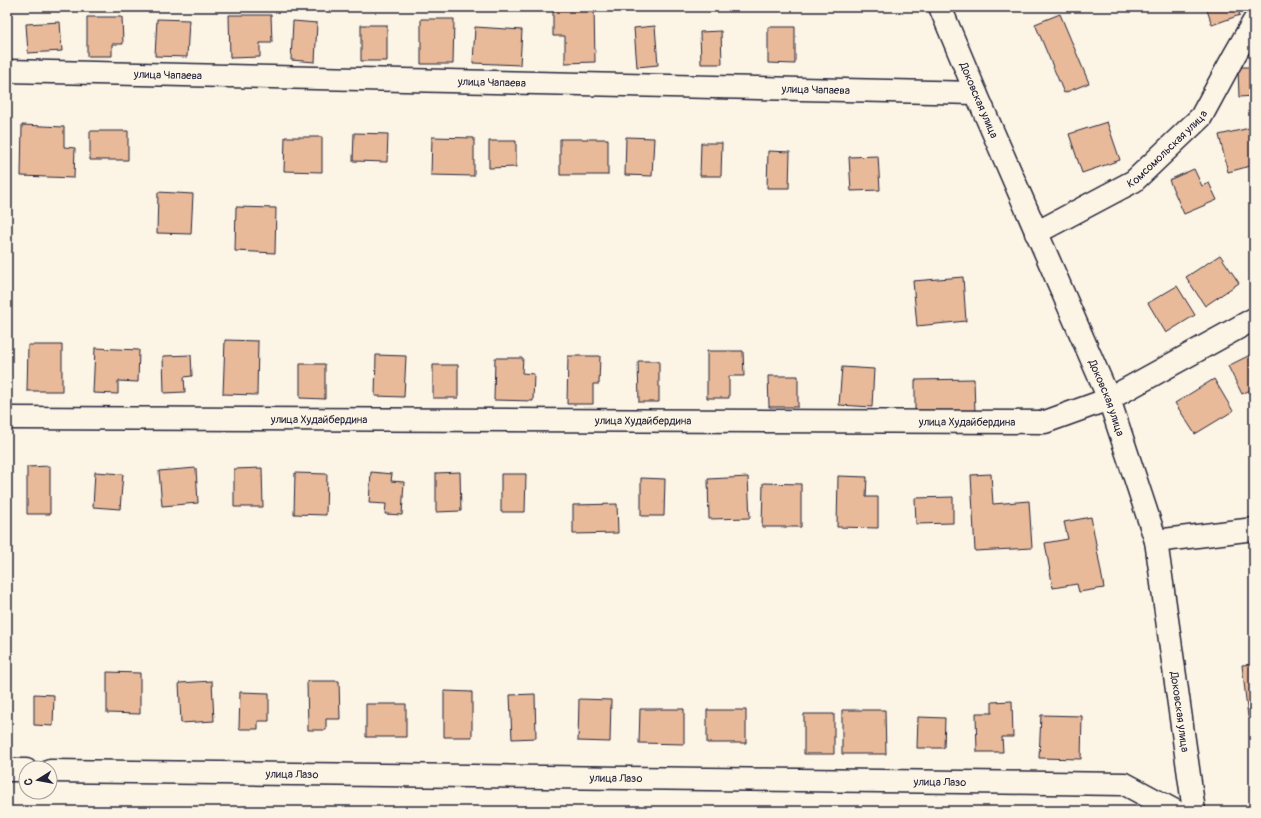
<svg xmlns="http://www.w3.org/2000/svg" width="1261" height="818" font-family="Pangolin,sans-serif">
<rect width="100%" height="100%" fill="#fcf5e5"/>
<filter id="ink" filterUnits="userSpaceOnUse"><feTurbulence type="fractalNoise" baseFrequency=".025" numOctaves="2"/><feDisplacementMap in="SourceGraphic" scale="8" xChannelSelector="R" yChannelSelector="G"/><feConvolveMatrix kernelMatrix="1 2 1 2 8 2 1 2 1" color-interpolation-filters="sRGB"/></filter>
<g filter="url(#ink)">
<!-- building -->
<path fill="#e9ba99" stroke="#22223b" d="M553 7H594L595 62 565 63V36H553Z
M1206 7H1237L1240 15 1212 25Z
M1060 14 1089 83 1064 93 1035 24Z
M229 15H271L272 43H260V57L230 58Z
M87 17H122L123 44H112V56H87Z
M157 19 189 20 187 57 155 56Z
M421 19H454L453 64H421Z
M293 21 317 23 315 62 291 60Z
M60 22 62 51 28 53 26 24Z
M361 25H387V61H361Z
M655 26 658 65 637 67 634 28Z
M475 27 522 30 520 65 473 63Z
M768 27H795V64L768 63Z
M721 31 722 64H701L700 32Z
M1238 67H1254V96L1239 97Z
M1107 122 1120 160 1082 173 1069 134Z
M22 125 64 127V147L75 148 74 178 21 176Z
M1254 127V165L1228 172 1219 135Z
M90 131H128V160H90Z
M354 133 388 134 387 162 353 161Z
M285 137H322V172L284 171Z
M432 137 474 138V176L431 175Z
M626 137 654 138 652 176 625 175Z
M560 139H608V175H560Z
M489 141H516V167L489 168Z
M701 143H722L721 176H700Z
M768 151 790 152 789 188H767Z
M878 156 880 190 851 191 849 157Z
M1194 169 1202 186 1209 183 1217 200 1184 214 1169 180Z
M158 192 193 194 191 234 157 233Z
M236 207 276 208 275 253 235 251Z
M1220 255 1239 283 1205 306 1186 277Z
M963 277 966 321 917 326 913 281Z
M1177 286 1195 315 1166 333 1148 303Z
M225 340 258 341 257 395 223 394Z
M28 345H62V391H27Z
M95 348 139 350 138 382 118 381V394L93 393Z
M707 351H743L744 376H729V398H707Z
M1254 353V388L1242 394 1228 366Z
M191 355 192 376 184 377 185 392 164 393 163 356Z
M376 355 406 356 404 397 375 396Z
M568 356H600L599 384H593V404H567Z
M495 358H523L522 373 534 374 533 401 494 400Z
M638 361H659V402H639Z
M300 364H325V399L300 398Z
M433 365H458V398H433Z
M842 367 874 369 872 407 839 405Z
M768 376H798V407H769Z
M974 379 975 413 915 414V380Z
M1214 379 1233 411 1195 434 1175 403Z
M50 466V514H27V467Z
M196 468 198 503 162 506 159 471Z
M262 468 263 507H234V469Z
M95 472 123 474 120 509 93 507Z
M371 472 392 474 391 481 404 482 402 515 385 514 386 504 369 503Z
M460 472 461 511 436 512V473Z
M295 473 327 474 326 515 294 514Z
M501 474H526L525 512H501Z
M991 474 993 504 1029 501 1032 548 975 551 971 475Z
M838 476 867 477 866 497H878V528L837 527Z
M748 477 750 518 709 519 708 479Z
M641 478 665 479 664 516H641Z
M763 483 801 484V527H762Z
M953 497V523L916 524 915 498Z
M617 504 618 533 573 534V505Z
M1091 517 1104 588 1079 592 1077 584 1053 588 1045 543 1068 539 1064 522Z
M1254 664V716L1248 717 1242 665Z
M107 672 140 673V714L107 713Z
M212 681 214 721 181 723 179 683Z
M307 681H339L340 719H326V730H308Z
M444 691 472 692V737H444Z
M240 692 269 693V721H258V729H239Z
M34 694 54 695 53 726 34 725Z
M535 694 536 738 512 739 510 695Z
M579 699 611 700 610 742 578 741Z
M1012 701 1013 737H1002L1003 752H977L976 713H992V702Z
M366 704H406V737H366Z
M640 709H684V744L639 743Z
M707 710H746V743H707Z
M842 710H885L886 754H842Z
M804 714H834V754H804Z
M1041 715 1082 716 1081 759 1039 758Z
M918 717 945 718 944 748H917Z
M34 809 58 810V811H33Z
M172 809 209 811H172Z"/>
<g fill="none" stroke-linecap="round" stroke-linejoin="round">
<defs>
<g id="minor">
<path id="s1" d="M7 71 976 93"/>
<path id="s2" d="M1036 233 1134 181 1201 117 1234 56 1254 21"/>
<path id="s3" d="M7 418 1045 422 1109 399 1254 319"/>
<path d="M1156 541 1254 529"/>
<path d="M7 770H26"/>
<path id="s4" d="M50 771 1125 784 1175 811"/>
</g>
<g id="secondary">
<path id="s5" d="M940 7 976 93 1109 399 1156 541 1194 811"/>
</g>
</defs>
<!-- minor casing -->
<use href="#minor" stroke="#22223b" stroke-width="25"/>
<!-- secondary casing -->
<use href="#secondary" stroke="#22223b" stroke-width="25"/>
<!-- minor -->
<use href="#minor" stroke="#fcf5e5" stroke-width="22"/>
<!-- secondary -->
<use href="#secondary" stroke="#fcf5e5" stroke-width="22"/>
</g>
</g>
<g text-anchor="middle" stroke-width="3" stroke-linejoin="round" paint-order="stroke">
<!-- street labels -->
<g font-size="11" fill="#22223b" stroke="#fcf5e5">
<text dy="4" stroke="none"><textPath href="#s1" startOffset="161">улица Чапаева</textPath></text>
<text dy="4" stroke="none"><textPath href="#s1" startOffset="485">улица Чапаева</textPath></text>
<text dy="4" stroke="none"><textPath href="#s1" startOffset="809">улица Чапаева</textPath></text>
<text dy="4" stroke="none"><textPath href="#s5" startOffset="101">Доковская улица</textPath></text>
<text dy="4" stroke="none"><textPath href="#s2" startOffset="157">Комсомольская улица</textPath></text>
<text dy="4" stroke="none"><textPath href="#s5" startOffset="425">Доковская улица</textPath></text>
<text dy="4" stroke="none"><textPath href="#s3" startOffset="312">улица Худайбердина</textPath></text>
<text dy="4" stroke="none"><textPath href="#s3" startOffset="636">улица Худайбердина</textPath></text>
<text dy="4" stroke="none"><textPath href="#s3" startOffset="960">улица Худайбердина</textPath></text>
<text dy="4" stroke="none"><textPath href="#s5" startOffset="749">Доковская улица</textPath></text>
<text dy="4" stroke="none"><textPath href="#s4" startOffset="242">улица Лазо</textPath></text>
<text dy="4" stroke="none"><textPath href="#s4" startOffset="566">улица Лазо</textPath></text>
<text dy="4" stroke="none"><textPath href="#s4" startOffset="890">улица Лазо</textPath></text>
</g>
</g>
<!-- margin -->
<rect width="1261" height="818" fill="none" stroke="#fcf5e5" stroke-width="24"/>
<rect x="12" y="12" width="1237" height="794" fill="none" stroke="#22223b" stroke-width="1.5" filter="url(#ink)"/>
<!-- north arrow -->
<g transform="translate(38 780) rotate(259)"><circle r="19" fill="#fcf5e5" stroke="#a5a1a1"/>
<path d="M0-3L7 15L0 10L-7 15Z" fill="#22223b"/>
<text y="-6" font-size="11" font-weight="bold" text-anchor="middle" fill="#22223b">С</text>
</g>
</svg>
